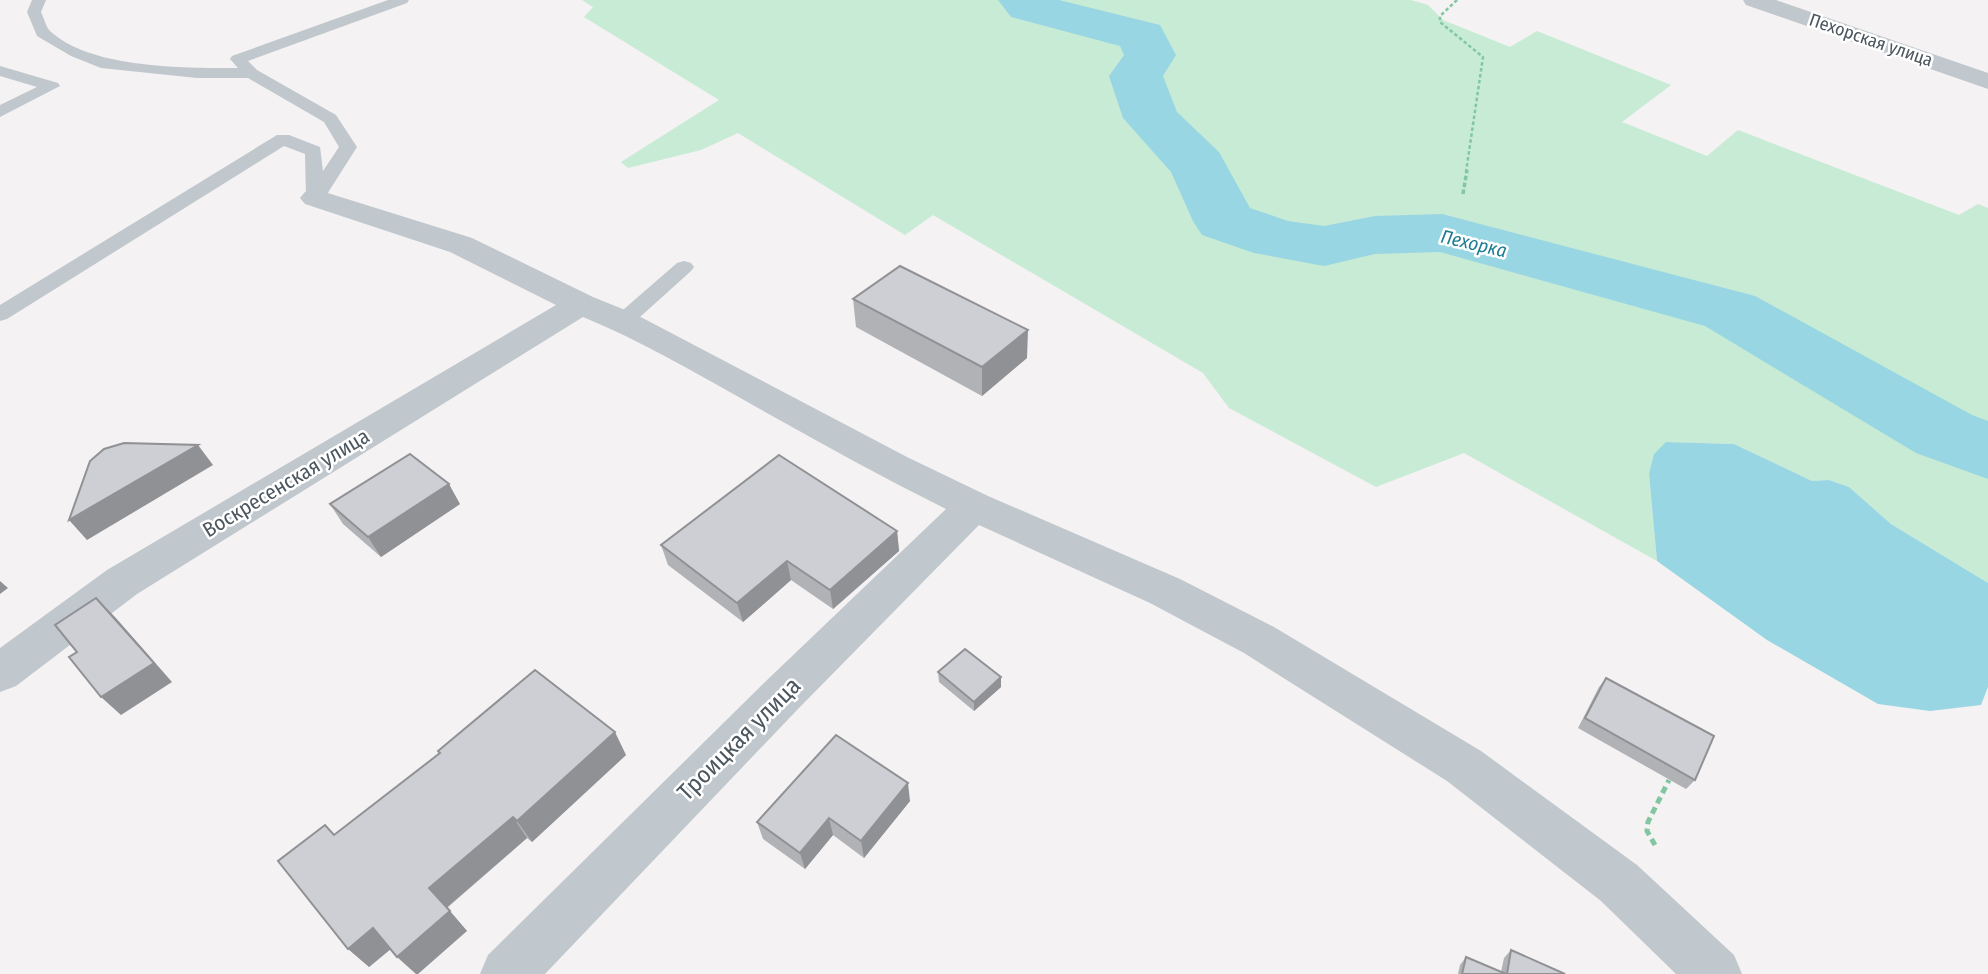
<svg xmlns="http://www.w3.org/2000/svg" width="1988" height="974" font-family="'Fira Sans Condensed',sans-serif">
<rect width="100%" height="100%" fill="#f4f2f2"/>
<!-- green -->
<path fill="#c7ebd4" d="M582 0H1411L1428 5 1443 20 1510 47 1537 31 1671 85 1622 122 1707 156 1738 130 1959 215 1978 204 1988 208V583L1891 524 1849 487 1829 480 1812 481 1734 444 1666 442 1649 474 1657 561 1464 453 1376 487 1229 408 1203 373 933 215 905 235 738 133 701 150 628 168 621 162 719 100 584 17 593 7Z"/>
<!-- water -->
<path fill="#99d6e3" d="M1666 442 1734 444 1812 481 1829 480 1849 487 1891 524 1988 583V687L1981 705 1930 711 1878 704 1767 640 1657 561 1649 474 1654 454Z"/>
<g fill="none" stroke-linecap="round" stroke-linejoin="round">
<!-- river -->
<path fill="#99d6e3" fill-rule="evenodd" d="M998 0H1059L1160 25 1176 55 1163 76 1177 112 1219 152 1250 208 1288 221 1324 226 1375 216 1442 214 1755 296 1972 415 1988 421V479L1916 453 1705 326 1440 252 1375 254 1324 266 1254 253 1202 235 1193 221 1171 172 1123 118 1109 76 1124 55 1120 46 1011 17Z"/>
<!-- path-far2 -->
<path stroke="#82c6a2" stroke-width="2.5" stroke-dasharray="3.5 2.5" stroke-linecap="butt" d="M1457 0 1440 16V22L1483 57 1466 172"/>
<!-- path-far1 -->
<path stroke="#82c6a2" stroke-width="3.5" stroke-dasharray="4.5 2.5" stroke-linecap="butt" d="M1463 194 1467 170"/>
<!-- path -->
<path stroke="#82c6a2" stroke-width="5" stroke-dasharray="7 4.5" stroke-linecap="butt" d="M1655 845 1647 831 1648 822 1669 780"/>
<!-- lane -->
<path fill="#c0c7cd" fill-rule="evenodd" d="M32 0H46L41 12C44 18 46 27 50 31 91 69 185 68 238 68L230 59 232 56 388 0H409L407 3 248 61 257 70 336 115 357 147 322 202H308L306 198 305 154 284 146 7 319 0 321V305L277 135H289L320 147 323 171 339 147 324 122 248 78H197L101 68 71 56 37 36 27 12Z
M0 66 58 83 60 86 0 117V105L37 87 0 76Z
M684 261 691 263 694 267 691 271 630 326H616L612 321 616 316 677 263Z"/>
<!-- street -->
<path fill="#c0c7cd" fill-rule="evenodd" d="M1743 0H1776L1988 73V89L1746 5Z
M315 189 472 238 593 297 635 314 907 457 988 496 1180 579 1274 627 1481 751 1637 865 1734 955 1742 974H1676L1601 901 1447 781 1244 653 1150 603 979 525 797 710 545 974H480L488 955 765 682 946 509C878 475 811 438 744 400 692 371 639 340 583 317L137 594 16 686 0 692V648L107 570 556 305 450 252 305 204 300 198 305 192Z"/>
</g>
<!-- wall -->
<path fill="#b0b2b6" d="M853 299 1027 358 982 396 856 327Z
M330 504H460L381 557 343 524Z
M897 531 899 551 833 609 791 580 743 622 668 565 661 545Z
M938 672 1001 687 974 711 939 682Z
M1606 678 1695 780 1686 789 1578 728 1599 687Z
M438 751 626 755 532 842 527 838 447 908 467 931 391 949 369 967 325 825 335 835 439 753Z
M910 801 864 858 833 835 805 869 763 839 757 822Z
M1511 950 1565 974H1458L1460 965 1466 957 1501 972 1504 958Z"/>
<!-- shaded-wall -->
<path fill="#909194" d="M1028 330 1027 358 982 396V367Z
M198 445 213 465 87 540 69 520Z
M449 484 460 504 381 557 368 537Z
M897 531 899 551 833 609 830 590Z
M787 561 791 580 743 622 737 603Z
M0 581 8 588 0 594Z
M96 598 115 617 172 682 121 715 101 697Z
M1001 677V687L974 711V702Z
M615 732 626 755 532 842 517 821Z
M908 783 910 801 864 858 861 841Z
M513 817 527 838 446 908 429 888Z
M829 818 833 835 805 869 800 853Z
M450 911 467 931 418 974H416L397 957Z
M373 928 393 947 369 967 348 949Z"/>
<!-- building -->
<path fill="#cdcfd4" stroke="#909194" stroke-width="2" d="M900 266 1028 330 982 367 853 299Z
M124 443 198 445 69 520 90 461 104 449Z
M410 454 449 484 368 537 330 504Z
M779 455 897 531 830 590 787 561 737 603 661 545Z
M96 598 154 663 101 697 69 657 77 652 55 625Z
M965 649 1001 677 974 702 938 672Z
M535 670 615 732 517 821 513 817 429 888 450 911 397 957 373 928 348 949 278 861 325 825 334 835 440 753 438 751Z
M1606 678 1714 736 1695 780 1585 718Z
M836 735 908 783 861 841 829 818 800 853 757 822Z
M1511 950 1565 974H1507Z
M1466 957 1506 974H1462Z"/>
<g text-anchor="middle" stroke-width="5" stroke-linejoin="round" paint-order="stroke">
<!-- far-street labels -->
<g font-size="18" fill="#4c565e" stroke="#fff">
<text transform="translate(1871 40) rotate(19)" y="6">Пехорская улица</text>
</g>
<!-- far-water labels -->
<g font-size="19" font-style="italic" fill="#1d7c91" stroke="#fff">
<text transform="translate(1474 243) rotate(13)" y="7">Пехорка</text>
</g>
<!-- street labels -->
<g font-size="21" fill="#4c565e" stroke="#fff">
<text transform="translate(286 483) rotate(-31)" y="7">Воскресенская улица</text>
</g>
<!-- near-street labels -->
<g font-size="24" fill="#4c565e" stroke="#fff">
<text transform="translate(739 739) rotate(-45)" y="8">Троицкая улица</text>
</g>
</g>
</svg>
